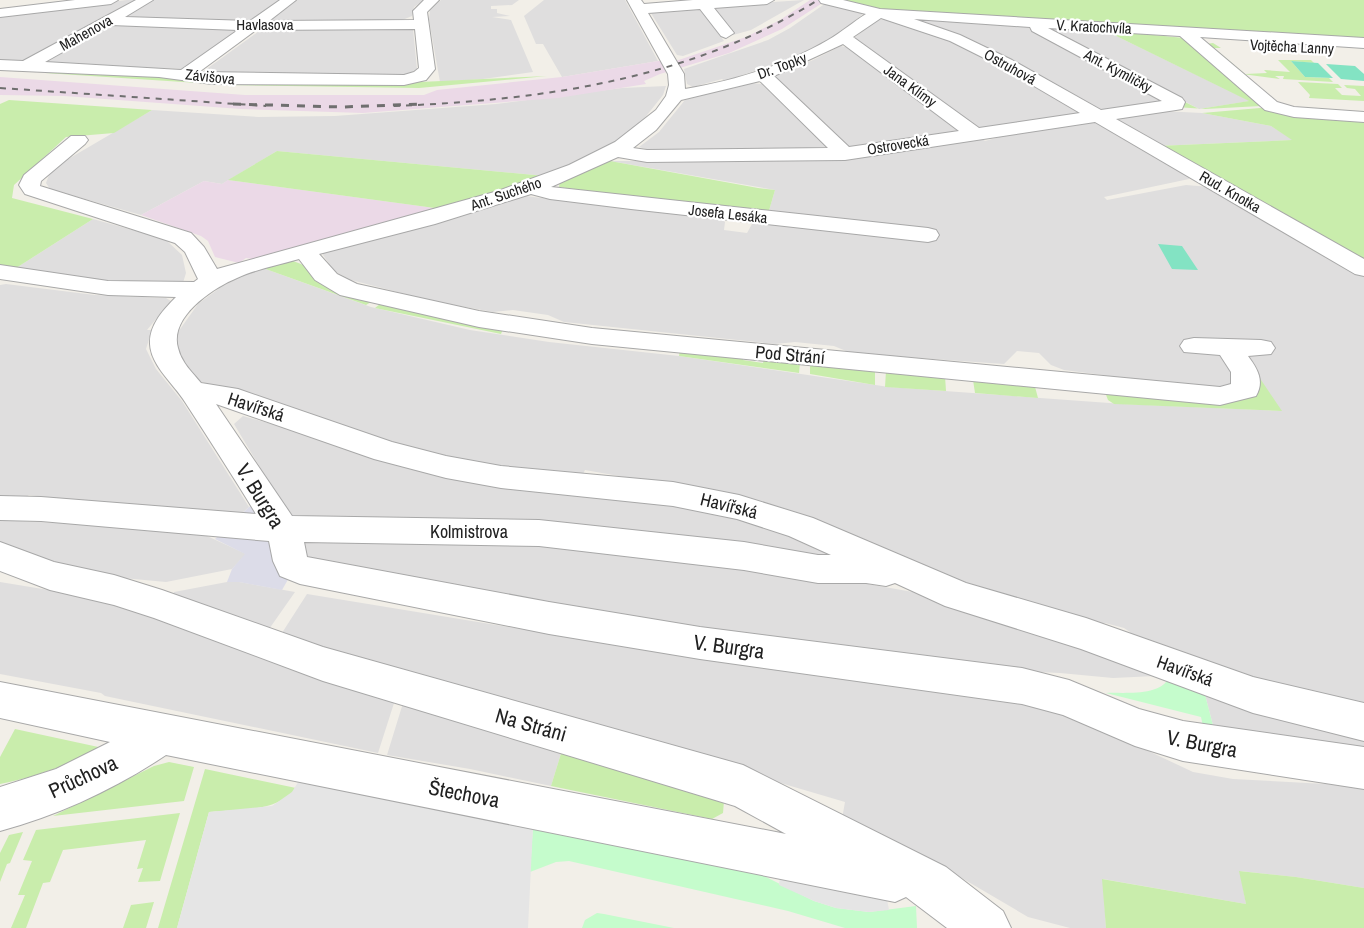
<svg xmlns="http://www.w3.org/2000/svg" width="1364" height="928" font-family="'Archivo Narrow',sans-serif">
<rect width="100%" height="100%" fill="#f2efe8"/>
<!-- residential -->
<path fill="#dfdede" d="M127 0H137L23 63 0 62V15Z
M153 0H281L253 21 246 23 123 17Z
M297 0H424L414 7 412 16 400 21H273L272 19Z
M441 0H519L512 5 491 6V9H497V13L510 16 492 17 511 20 533 72 483 79 440 82 429 20 430 9Z
M544 0H625L658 61 562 77 543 44H536L524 16Z
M804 0 751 30 733 35 711 6Z
M826 3 865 12 838 36 796 57 725 81 722 79 693 87 687 84 684 69 768 40 790 28Z
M699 7 724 41 683 56 677 55 649 10Z
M890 19 916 27 974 50 1083 114 979 130 854 38 877 20Z
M925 19 1023 25 1166 102 1099 112 1019 64 967 39 925 23 923 22Z
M111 25 239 30 182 69 45 64 44 61Z
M1052 27 1104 30 1250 101 1199 109 1053 32 1049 29Z
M411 28 413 29 417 69 403 77 201 73 262 29Z
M841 46 850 48 962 132 851 149 772 75 811 61Z
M750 83 762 84 827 146 820 151 660 153 639 147 659 132 685 100Z
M666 86 663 95 643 120 622 138 600 152 545 176 277 151 222 184 204 181 141 215 50 189 46 183 50 172 58 165 152 110 258 117 335 116 496 104 622 88Z
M1161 111 1202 113 1271 126 1293 140 1157 146 1110 118Z
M1094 121 1191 175 1189 179 1104 197 1107 200 1186 185 1210 187 1364 277V713L1132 638 1130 632 1124 628 1105 623 1085 627 636 479 585 470 580 480 435 459 193 379 174 350 173 339 198 304 221 287 260 267 371 307 470 330 549 342 679 356 889 387 1123 404 1281 411 1243 353 1257 340 1187 338 1195 352H1219L1238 382 1229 390 1107 380 1103 375 1064 370 1051 365 1039 353 1017 351 1004 364 918 358 851 353 834 346 795 342 775 344 564 322 548 315 513 310 493 312 432 301 351 280 334 271 323 255V251L525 196 721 219 725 222 724 230 747 233 752 224 768 214 775 190 610 161H656L981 138 985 141 1010 134Z
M93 219 165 239 182 255 186 273 182 286 104 283 13 270Z
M6 284 95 295 166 298 171 301 147 330H152L146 349 156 369 182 401 249 507 234 520 29 495 23 499 0 497V285Z
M243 416 325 439 410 469 502 484 729 511 846 554 844 563 294 517 282 504 234 424Z
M0 520 99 525 207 536 246 554 232 569 166 582 123 578 27 556 0 542Z
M306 538 493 540 822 576 913 592 1057 634 1155 676 1113 678 1060 673 975 669 896 659 298 562Z
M0 582 67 593 115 605 224 642 292 670 395 700 378 753 105 696 101 693 0 674Z
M227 582H239L295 592 267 632 173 596 174 592Z
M307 594 760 668 995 692 1089 723 1193 772 1233 779 1364 786V888L1296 877 1240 871 1246 904 1103 879 1106 928H1070L1028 917 914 850 842 819 845 802 280 636Z
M1204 691 1364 734V760L1215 733Z
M403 703 563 747 551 786 470 769 387 755Z"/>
<!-- industrial -->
<path fill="#ebd9e7" d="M810 0H827L782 29 729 53 660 74 644 81 646 84 558 98 363 113 241 109 64 96 0 95V77L245 95H424L437 90 562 77 658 61H664L667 64 746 37 780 20Z
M228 180 442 209 253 259 246 258 239 263 215 257 208 241 201 236 141 215 204 181 222 184Z"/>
<!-- grass -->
<path fill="#c9edac" d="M832 0H1364V41L1059 22 1051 19 888 11Z
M1104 30 1184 38 1261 106 1205 109 1176 107 1181 100 1199 109 1249 101Z
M1213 43 1221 48H1214L1245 74 1267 73 1264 70 1290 72 1278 60H1311L1314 63 1291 61 1305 77 1329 78 1333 82 1283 79 1284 76H1275L1280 79 1242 74 1206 44Z
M50 71 378 84 547 76 419 88 229 85 45 73Z
M1298 82 1338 84 1342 88H1335L1342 95 1361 96 1355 89 1347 88 1344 85 1364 86V101L1309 98 1310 95Z
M9 100 152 110 114 133 66 137 14 185 12 198 93 219 13 270 0 268V104Z
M1260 108 1364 119V267L1157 146 1292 140 1271 126 1202 113Z
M277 151 545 176 442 209 228 180Z
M610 161 758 188 775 190 768 214 559 187 560 181Z
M293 261 301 264 371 302 366 305 260 267Z
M380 304 503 329 501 334 375 308Z
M680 350 743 357V360L763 363 764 359 800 363 799 373 679 356Z
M1243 353 1282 411 1114 404 1108 400 1103 387 1231 399Z
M810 364 875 370V385L810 374Z
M886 371 945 376 946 391 885 387Z
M973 380 1034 383 1038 398 975 393Z
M15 729 103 748C69 764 37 777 0 784V757Z
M563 747 724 801 723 813 712 819 551 786Z
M169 762 194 767 184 801 53 816 154 766Z
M205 769 296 788C277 813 237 809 209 812L177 928H158Z
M180 813 160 881 138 882 143 868 137 869 146 840 63 850 50 882 43 883 26 928H11L25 895H18L32 861 23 860 36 830Z
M23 832 10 863 7 864 0 882V853L9 835Z
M1239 871 1296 877 1364 888V928H1106L1102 879 1246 904Z
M154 902 146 928H123L131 905Z"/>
<!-- park -->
<path fill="#c5fccc" d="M1169 677 1204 691 1215 733 1204 731 1201 717 1106 693C1123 692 1161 697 1169 677Z
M533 826 758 873 814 901 836 908 869 912 916 906 917 928H845L788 911 569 861 556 862 530 872Z
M597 913 604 914 674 928H582L585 920Z"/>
<!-- pitch -->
<path fill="#83e3c3" d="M1291 61 1318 63 1333 78 1305 77Z
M1326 64 1355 66 1364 74V81L1341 79Z
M1158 244 1182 246 1198 270 1172 269Z"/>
<!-- parking -->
<path fill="#e5e5e5" d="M300 779 533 826 528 928H177L209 812 272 806 292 792Z
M781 868 885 889 889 910 869 912 836 908 814 901 779 885Z"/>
<!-- plaza -->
<path fill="#dcdce8" d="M275 493 290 514 311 521 298 562 282 590 239 582H227L232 569 245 554 215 539 249 507Z"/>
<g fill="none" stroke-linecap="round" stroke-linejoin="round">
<defs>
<path id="minor" d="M75 0H118L111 4 0 17V9Z
M136 0H153L125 17 250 21 280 0H296L269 21 414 20 413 11 424 0H439L427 12 435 69 426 80 404 85 212 84 159 77 0 70V60L23 61ZM111 25 238 30 181 70 45 62ZM415 29 419 68 414 72 404 75 199 72 256 30Z
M627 0H641L644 4 693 0H774L767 4 714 8 734 33 726 38 721 36 700 9 648 13 684 74 685 89C734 81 785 65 828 40 842 32 853 22 866 14L821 3 819 0H843L880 9 1364 38V48L1200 37 1277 102 1294 107 1364 112V122L1294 117 1265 110 1180 36 1048 28 1182 98 1185 102 1182 109 1176 110 1116 119 1364 259V276L1355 274 1095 122 845 160 647 162 618 157 551 187 928 228 936 230 939 235 936 240 928 242 631 209 550 199 531 194 435 224 319 254 337 274 357 284 479 311 592 328 1220 387 1231 384V372L1220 355 1184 352 1180 346 1184 340 1194 338 1261 340 1271 342 1275 348 1271 354 1248 356C1257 368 1265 381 1256 396L1220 405 592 344 479 327 340 295 315 280 299 259C279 265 256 269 237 278 213 288 169 317 178 348 181 362 192 372 201 383L238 389 392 442 446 456 501 466 673 482 739 495 813 518 966 583 1086 618 1253 677 1364 703V741L1253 713 1081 649 945 606 895 583 886 586 866 583H818L744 570 539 546 304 542 307 557 549 602 700 627 1022 668 1069 680 1139 709 1183 721 1364 747V789L1183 761 1135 746 1063 715 1022 704 700 659 549 634 300 584 280 576 273 561 269 541 41 521 0 520V496L41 497 256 514C233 476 209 439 185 402 174 384 151 366 150 344 149 325 164 309 176 297L108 295 0 279V265L108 281 194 282 198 279 185 252 175 243 25 194 19 185 24 175 71 136H85L88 140 85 144 41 181 40 186 191 233 204 247 217 269 498 191 569 165 615 142 656 110 666 96 669 85 668 74ZM881 18 950 41 1000 66 1080 113 979 128 853 37ZM914 19 1030 27 1032 31 1162 101 1101 110 1012 60 960 35ZM843 44 959 131 849 147 774 76ZM760 81 828 148 647 150 633 148 656 130 681 100ZM216 404 374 459 446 478 501 488 673 506 737 519 789 536 831 555H818L744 542 539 520 292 516Z
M0 542 54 562 114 575 162 590 323 647 743 765 946 867 1003 911 1011 928H947L906 897 895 902 166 755C115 789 59 815 0 831V787L56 769 110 742 0 718V682L786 834 735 806 323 681 154 618 114 605 50 590 0 571Z"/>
</defs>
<!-- minor casing -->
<use href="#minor" stroke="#a8a8a8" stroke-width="2"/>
<!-- minor -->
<use href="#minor" fill="#fff" fill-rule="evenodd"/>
<!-- rail-far1 -->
<path stroke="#6f6f6f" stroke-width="2" stroke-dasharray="6 6" stroke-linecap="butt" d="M0 88 266 106
M394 106C543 100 689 80 818 0"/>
<!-- rail -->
<path stroke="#6f6f6f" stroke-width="3" stroke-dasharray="8 8" stroke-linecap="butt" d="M233 104 342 107 422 104"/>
</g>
<g text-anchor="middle" stroke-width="4.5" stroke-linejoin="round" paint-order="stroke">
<!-- far-street labels -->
<g font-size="15" fill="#212121" stroke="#fff">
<text x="265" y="30">Havlasova</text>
<text transform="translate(1094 27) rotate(3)" y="5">V. Kratochvíla</text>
<text transform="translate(86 33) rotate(-29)" y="5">Mahenova</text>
<text transform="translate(1292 47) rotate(3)" y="5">Vojtěcha Lanny</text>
<text transform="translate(782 66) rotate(-20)" y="5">Dr. Topky</text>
<text transform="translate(1010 67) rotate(29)" y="5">Ostruhová</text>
<text transform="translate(1118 71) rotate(28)" y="5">Ant. Kymličky</text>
<text transform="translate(210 77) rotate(6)" y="5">Závišova</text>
<text transform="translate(910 86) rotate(36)" y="5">Jana Klímy</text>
<text transform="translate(898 145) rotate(-9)" y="5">Ostrovecká</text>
<text transform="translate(1230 192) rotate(30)" y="5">Rud. Knotka</text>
<text transform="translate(506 194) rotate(-19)" y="5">Ant. Suchého</text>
<text transform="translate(728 214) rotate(6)" y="5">Josefa Lesáka</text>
</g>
<!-- street labels -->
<g font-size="18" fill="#212121" stroke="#fff">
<text transform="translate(790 355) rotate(5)" y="6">Pod Strání</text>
<text transform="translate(256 407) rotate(18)" y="6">Havířská</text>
<text transform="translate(729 506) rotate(14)" y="6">Havířská</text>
<text x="469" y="538">Kolmistrova</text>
<text transform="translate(1185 671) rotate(20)" y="6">Havířská</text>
</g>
<!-- near-street labels -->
<g font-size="21" fill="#212121" stroke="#fff">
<text transform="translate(260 496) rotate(58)" y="7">V. Burgra</text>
<text transform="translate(729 647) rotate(8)" y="7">V. Burgra</text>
<text transform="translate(531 725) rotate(16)" y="7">Na Stráni</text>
<text transform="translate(1202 744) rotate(11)" y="7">V. Burgra</text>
<text transform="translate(83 777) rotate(-25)" y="7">Průchova</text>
<text transform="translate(464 794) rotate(11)" y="7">Štechova</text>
</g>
</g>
</svg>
